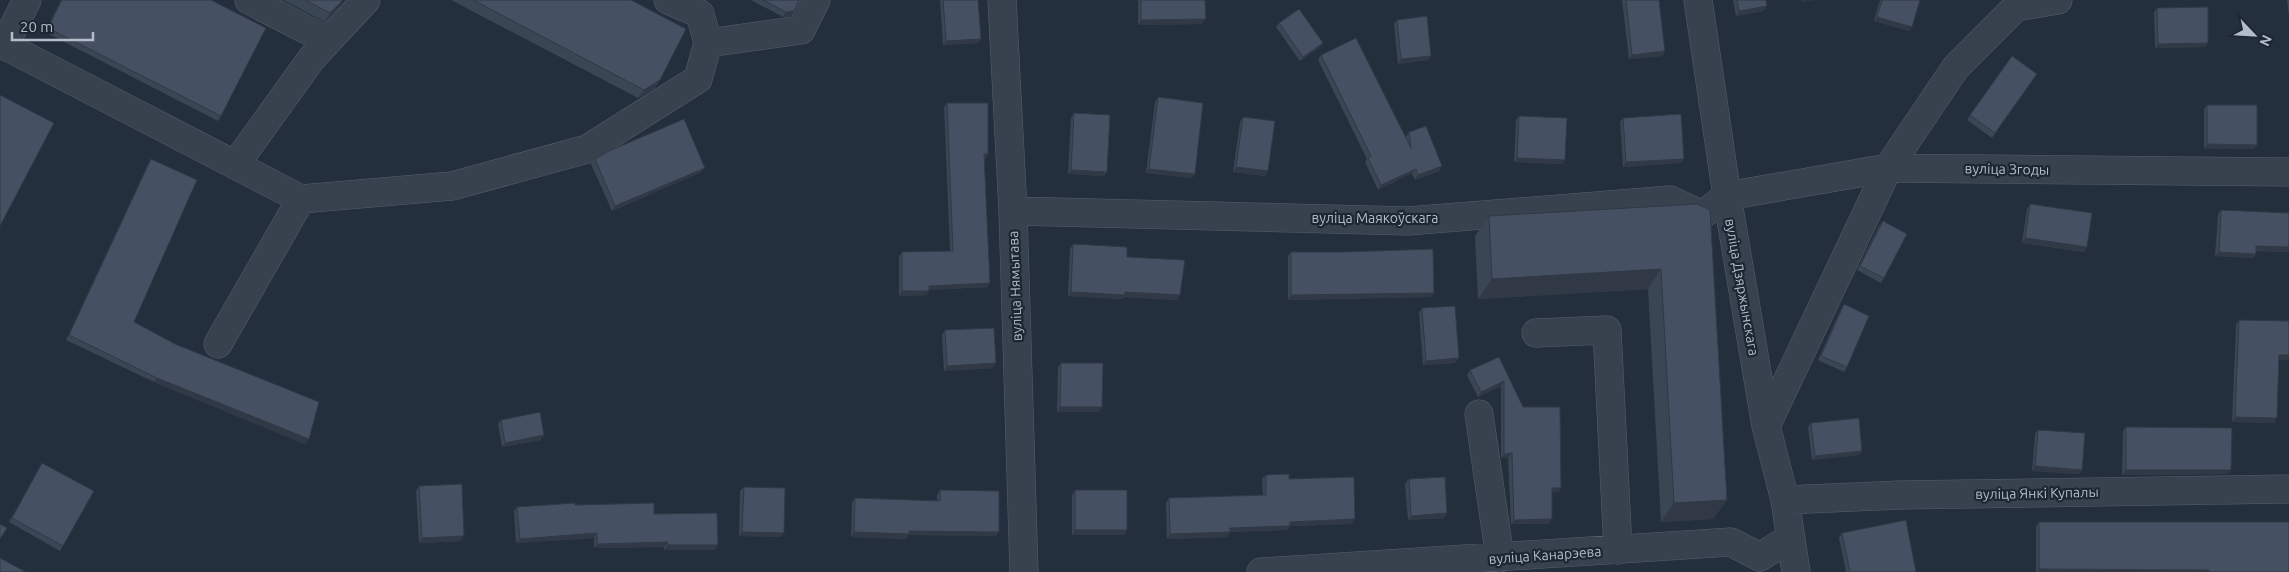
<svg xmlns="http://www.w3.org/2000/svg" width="2289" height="572" font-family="Ubuntu,sans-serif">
<rect width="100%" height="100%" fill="#242f3e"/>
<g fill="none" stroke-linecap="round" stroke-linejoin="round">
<defs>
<path id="minor" d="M249 0 328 41
M1002 0 1013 211 1024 572
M1698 0 1727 196 1766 426 1785 500 1796 572
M0 43 301 199 452 186 587 149 698 79 708 43 700 14 668 0
M708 43 801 30 816 0
M4 46 27 0
M235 165 312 58 366 0
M1013 211 1408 221 1670 200 1702 215 1727 196 1888 168 2289 172
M1536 333 1607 330 1618 550
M218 344 301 199
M1479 414 1500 558
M1766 426 1888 168 1956 67 2016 7 2058 0
M1785 500 1900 495 2289 489
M1261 572 1731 542 1760 557 1790 538"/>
</defs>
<!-- minor casing -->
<use href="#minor" stroke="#565f6c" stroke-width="29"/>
<!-- minor -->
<use href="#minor" stroke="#38414e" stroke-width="28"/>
</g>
<!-- wall -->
<path fill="#3b4654" d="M61 0H211L221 116 218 121 45 32Z
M283 0H343L337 8 325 22Z
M451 0H631L660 80 654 89 638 98Z
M751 0H799L791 16 783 17Z
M940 0H978V43L943 45Z
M1138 0H1205L1202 24 1138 25Z
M1622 0H1659L1665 51 1662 56 1629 59Z
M1733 0H1766L1764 11 1736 16Z
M1880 0H1920L1909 31 1874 21Z
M2287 0H2289V16Z
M2157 8 2208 43 2205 47 2155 48 2154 12Z
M1397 20 1428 60 1398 64 1394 24Z
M1279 23 1323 43 1320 47 1300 61 1276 27Z
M1321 55 1406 139V137L1409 132 1442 166 1439 171 1415 180 1412 173 1378 190 1365 162 1367 159 1318 60Z
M2012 56 2037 74 1992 138 1967 120Z
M1158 97 1195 174 1192 178 1146 173 1155 102Z
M947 103 988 154 985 159H984L987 287 929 290 926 295 899 296V257L902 252 950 251 944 107Z
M2207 105 2254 149H2204V109Z
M1074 113 1107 172 1104 176 1068 174 1071 118Z
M1519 116 1565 160 1562 164 1514 162 1516 120Z
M1243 117 1268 171 1265 176 1233 172 1240 122Z
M1623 118 1684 159 1681 163 1623 167 1620 122Z
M151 159 134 322 175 344 309 439 305 444 154 382 66 340 148 164Z
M595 159 701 172 612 211 591 164Z
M1697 204 1727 500 1713 519 1661 522 1648 289 1478 299 1475 236 1489 216Z
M2030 204 2087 247 2084 252 2022 243 2027 209Z
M2221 210 2289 252 2256 251V254L2253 258 2215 256 2218 214Z
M1883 221 1884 278 1881 283 1857 270 1879 226Z
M1073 244 1127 257 1177 300 1124 297 1122 299 1068 296 1070 249Z
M1291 252 1434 293 1431 297 1288 300V256Z
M1844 304 1847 367 1844 372 1818 360 1841 309Z
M1422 308 1459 358 1455 363 1423 365 1419 313Z
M2239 320 2289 321V360L2279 359 2274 423 2232 422 2236 325Z
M945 330 993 368 944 371 942 335Z
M1499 357 1561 488 1558 492H1552L1549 524H1511L1508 458H1501V386L1478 397 1467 375 1470 370Z
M1061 363 1099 412H1057L1058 367Z
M501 420 541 440 502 447 498 424Z
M1811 423 1859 455 1812 460 1808 427Z
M2126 427 2228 474 2122 475 2123 431Z
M2038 430 2082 470 2079 474 2032 471 2035 434Z
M42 463 63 546 60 551 9 522Z
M1266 475 1289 479 1352 524 1290 526 1287 530 1230 532 1227 537 1167 539 1166 503 1169 498 1263 495 1262 479Z
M1409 479 1447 513 1444 518 1408 520 1405 484Z
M419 486 461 541 419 543 416 491Z
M744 487 781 537 739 536 740 491Z
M940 490 996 536 908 535 906 539 851 537 852 503 855 498 937 501V495Z
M1075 490 1127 530 1124 535H1072V495Z
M575 505 654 514 715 550H664V547L594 548V538L516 543 514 511 517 507Z
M2039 522 2289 572H2036V527Z
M1842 533 1916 572H1846L1839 538Z"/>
<!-- shaded-wall -->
<path fill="#303945" d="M343 0 337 8 325 22 330 13Z
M1802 0H1817L1801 2Z
M1767 6 1764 11 1736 16 1739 11Z
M794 11 791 16 783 17 786 12Z
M1877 17 1912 27 1909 31 1874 21Z
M1206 19 1202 24 1138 25 1141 20Z
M981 39 978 43 943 45 946 41Z
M1323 43 1320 47 1300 61 1303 57Z
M2208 43 2205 47 2155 48 2158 44Z
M1665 51 1662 56 1629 59 1632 55Z
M1431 56 1428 60 1398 64 1401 59Z
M660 80 654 89 638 98 644 90Z
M2207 144 2257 145 2254 149H2204Z
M984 154H988L985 159H981Z
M1517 158 1565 160 1562 164 1514 162Z
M1684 159 1681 163 1623 167 1626 162Z
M1442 166 1439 171 1415 180 1418 175Z
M1236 167 1268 171 1265 176 1233 172Z
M705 168 701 172 612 211 615 206Z
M1149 169 1195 174 1192 178 1146 173Z
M1416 169 1412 173 1378 190 1381 185Z
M1071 170 1107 172 1104 176 1068 174Z
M2025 238 2087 247 2084 252 2022 243Z
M2256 246 2289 247V252L2253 250Z
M2219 252 2256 254 2253 258 2215 256Z
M1661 269 1648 289 1478 299 1492 279Z
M990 283 987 287 926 290 929 286Z
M902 291H929L926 295 899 296Z
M1071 292H1125L1180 295 1177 300 1124 297 1122 299 1068 296Z
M1434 293 1431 297 1288 300 1291 295Z
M2279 355H2289V360L2276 359Z
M1459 358 1455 363 1423 365 1426 361Z
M996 363 993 368 944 371 947 366Z
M157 378 309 439 305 444 154 382Z
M1504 381 1501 386 1478 397 1481 392Z
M1060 407H1102L1099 412H1057Z
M2235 417 2277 418 2274 423 2232 422Z
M544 435 541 440 502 447 505 443Z
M1862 451 1859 455 1812 460 1815 456Z
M1512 453 1508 458H1501L1504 454Z
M2035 466 2082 470 2079 474 2032 471Z
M2126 470H2231L2228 474 2122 475Z
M1552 488H1561L1558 492H1549Z
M1727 500 1713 519 1661 522 1674 503Z
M1447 513 1444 518 1408 520 1411 516Z
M1355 519 1352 524 1290 526 1287 530 1227 532 1230 528 1290 522Z
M1552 519 1549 524H1511L1514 520Z
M1075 530H1127L1124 535H1072Z
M909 531 999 532 996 536 908 535 906 539 851 537 854 532Z
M742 532 784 533 781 537 739 536Z
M1230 532 1227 537 1167 539 1170 534Z
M597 533 594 538 516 543 520 539Z
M464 536 461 541 419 543 422 538Z
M668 542 664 547 594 548 597 544Z
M668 545H718L715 550H664Z
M2039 569 2209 570 2207 572H2037Z"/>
<!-- building -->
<path fill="#455162" stroke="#303945" d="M62 0H211L266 28 221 116 48 28Z
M305 0H343L330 13Z
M473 0H631L686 29 660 80 644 90Z
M763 0H799L794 11 786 12Z
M943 0H978L981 39 946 41Z
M1141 0H1205L1206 19 1141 20Z
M1626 0H1659L1665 51 1632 55Z
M1737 0H1766L1767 6 1739 11Z
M1882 0H1920L1912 27 1877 17Z
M2208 7V43L2158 44 2157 8Z
M1299 9 1323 43 1303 57 1279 23Z
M1427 16 1431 56 1401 59 1397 20Z
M1356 38 1411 148 1409 132 1426 126 1442 166 1418 175 1416 169 1381 185 1368 158 1371 156 1321 55Z
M2012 56 2037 74 1995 133 1970 115Z
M0 95 54 123 0 226Z
M1158 97 1203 103 1195 174 1149 169Z
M947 103H988V154H984L990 283 929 286V291H902V252L953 251Z
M2207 105H2257V145L2207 144Z
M1074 113 1110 115 1107 172 1071 170Z
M1681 114 1684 159 1626 162 1623 118Z
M1519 116 1567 118 1565 160 1517 158Z
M1243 117 1275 121 1268 171 1236 167Z
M684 119 705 168 615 206 595 159 609 151Z
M151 159 197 180 134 322 175 344 319 402 309 439 157 378 69 335Z
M1697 204 1710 210 1727 500 1674 503 1661 269 1492 279 1489 216Z
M2030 204 2092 213 2087 247 2025 238Z
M2221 210 2289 213V247L2256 246V254L2219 252Z
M1883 221 1907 234 1884 278 1860 266Z
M1073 244 1127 247V257L1185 260 1180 295 1125 292V295L1071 292Z
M1433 249 1434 293 1291 295V252H1346Z
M1844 304 1869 316 1847 367 1821 356Z
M1455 306 1459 358 1426 361 1422 308Z
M2239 320 2289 321V355H2279L2277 418 2235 417Z
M994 328 996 363 947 366 945 330Z
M1499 357 1523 407H1560L1561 488H1552V519L1514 520 1512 453 1504 454V381L1481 392 1470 370Z
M1061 363H1103L1102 407H1060Z
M540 412 544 435 505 443 501 420Z
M1859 418 1862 451 1815 456 1811 423Z
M2126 427 2232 428 2231 470H2126Z
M2038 430 2085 433 2082 470 2035 466Z
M42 463 94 491 63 546 12 518Z
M1289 474V479L1354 477 1355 519 1290 522V526L1230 528V532L1170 534 1169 498 1266 495V475Z
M1445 477 1447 513 1411 516 1409 479Z
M462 484 464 536 422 538 419 486Z
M744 487 785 488 784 533 742 532Z
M940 490 999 491V532L909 531V534L854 532 855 498 940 501Z
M1075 490H1127V530H1075Z
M575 503V505L654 503V514L717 513 718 545H668V542L597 544V533L520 539 517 507Z
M1906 520 1916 572H1850L1842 533Z
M2039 522H2289V572H2209V570L2039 569Z
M0 524 7 528 0 539Z
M0 558 26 572H0Z"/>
<g text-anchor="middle" stroke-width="4.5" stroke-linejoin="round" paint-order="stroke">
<!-- street labels -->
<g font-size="14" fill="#b4bcc9" stroke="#1d2633">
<text transform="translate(2007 169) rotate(1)" y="5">вуліца Згоды</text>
<text x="1375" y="223">вуліца Маякоўскага</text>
<text transform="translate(1015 286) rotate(-92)" y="5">вуліца Нямытава</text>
<text transform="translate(1742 287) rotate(80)" y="5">вуліца Дзяржынскага</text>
<text transform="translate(2037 493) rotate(-1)" y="5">вуліца Янкі Купалы</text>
<text transform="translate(1545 555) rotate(-4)" y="5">вуліца Канарэева</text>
</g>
</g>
<!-- north arrow -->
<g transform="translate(2254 35) rotate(115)" stroke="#1d2633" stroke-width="4" paint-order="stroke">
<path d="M0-4L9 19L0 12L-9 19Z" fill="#b4bcc9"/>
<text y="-8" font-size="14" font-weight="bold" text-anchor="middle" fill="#b4bcc9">N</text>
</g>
<!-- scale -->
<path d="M12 32v8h81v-8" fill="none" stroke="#b4bcc9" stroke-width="2.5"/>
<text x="20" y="32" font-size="15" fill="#b4bcc9" stroke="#1d2633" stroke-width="4" paint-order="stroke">20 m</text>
</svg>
